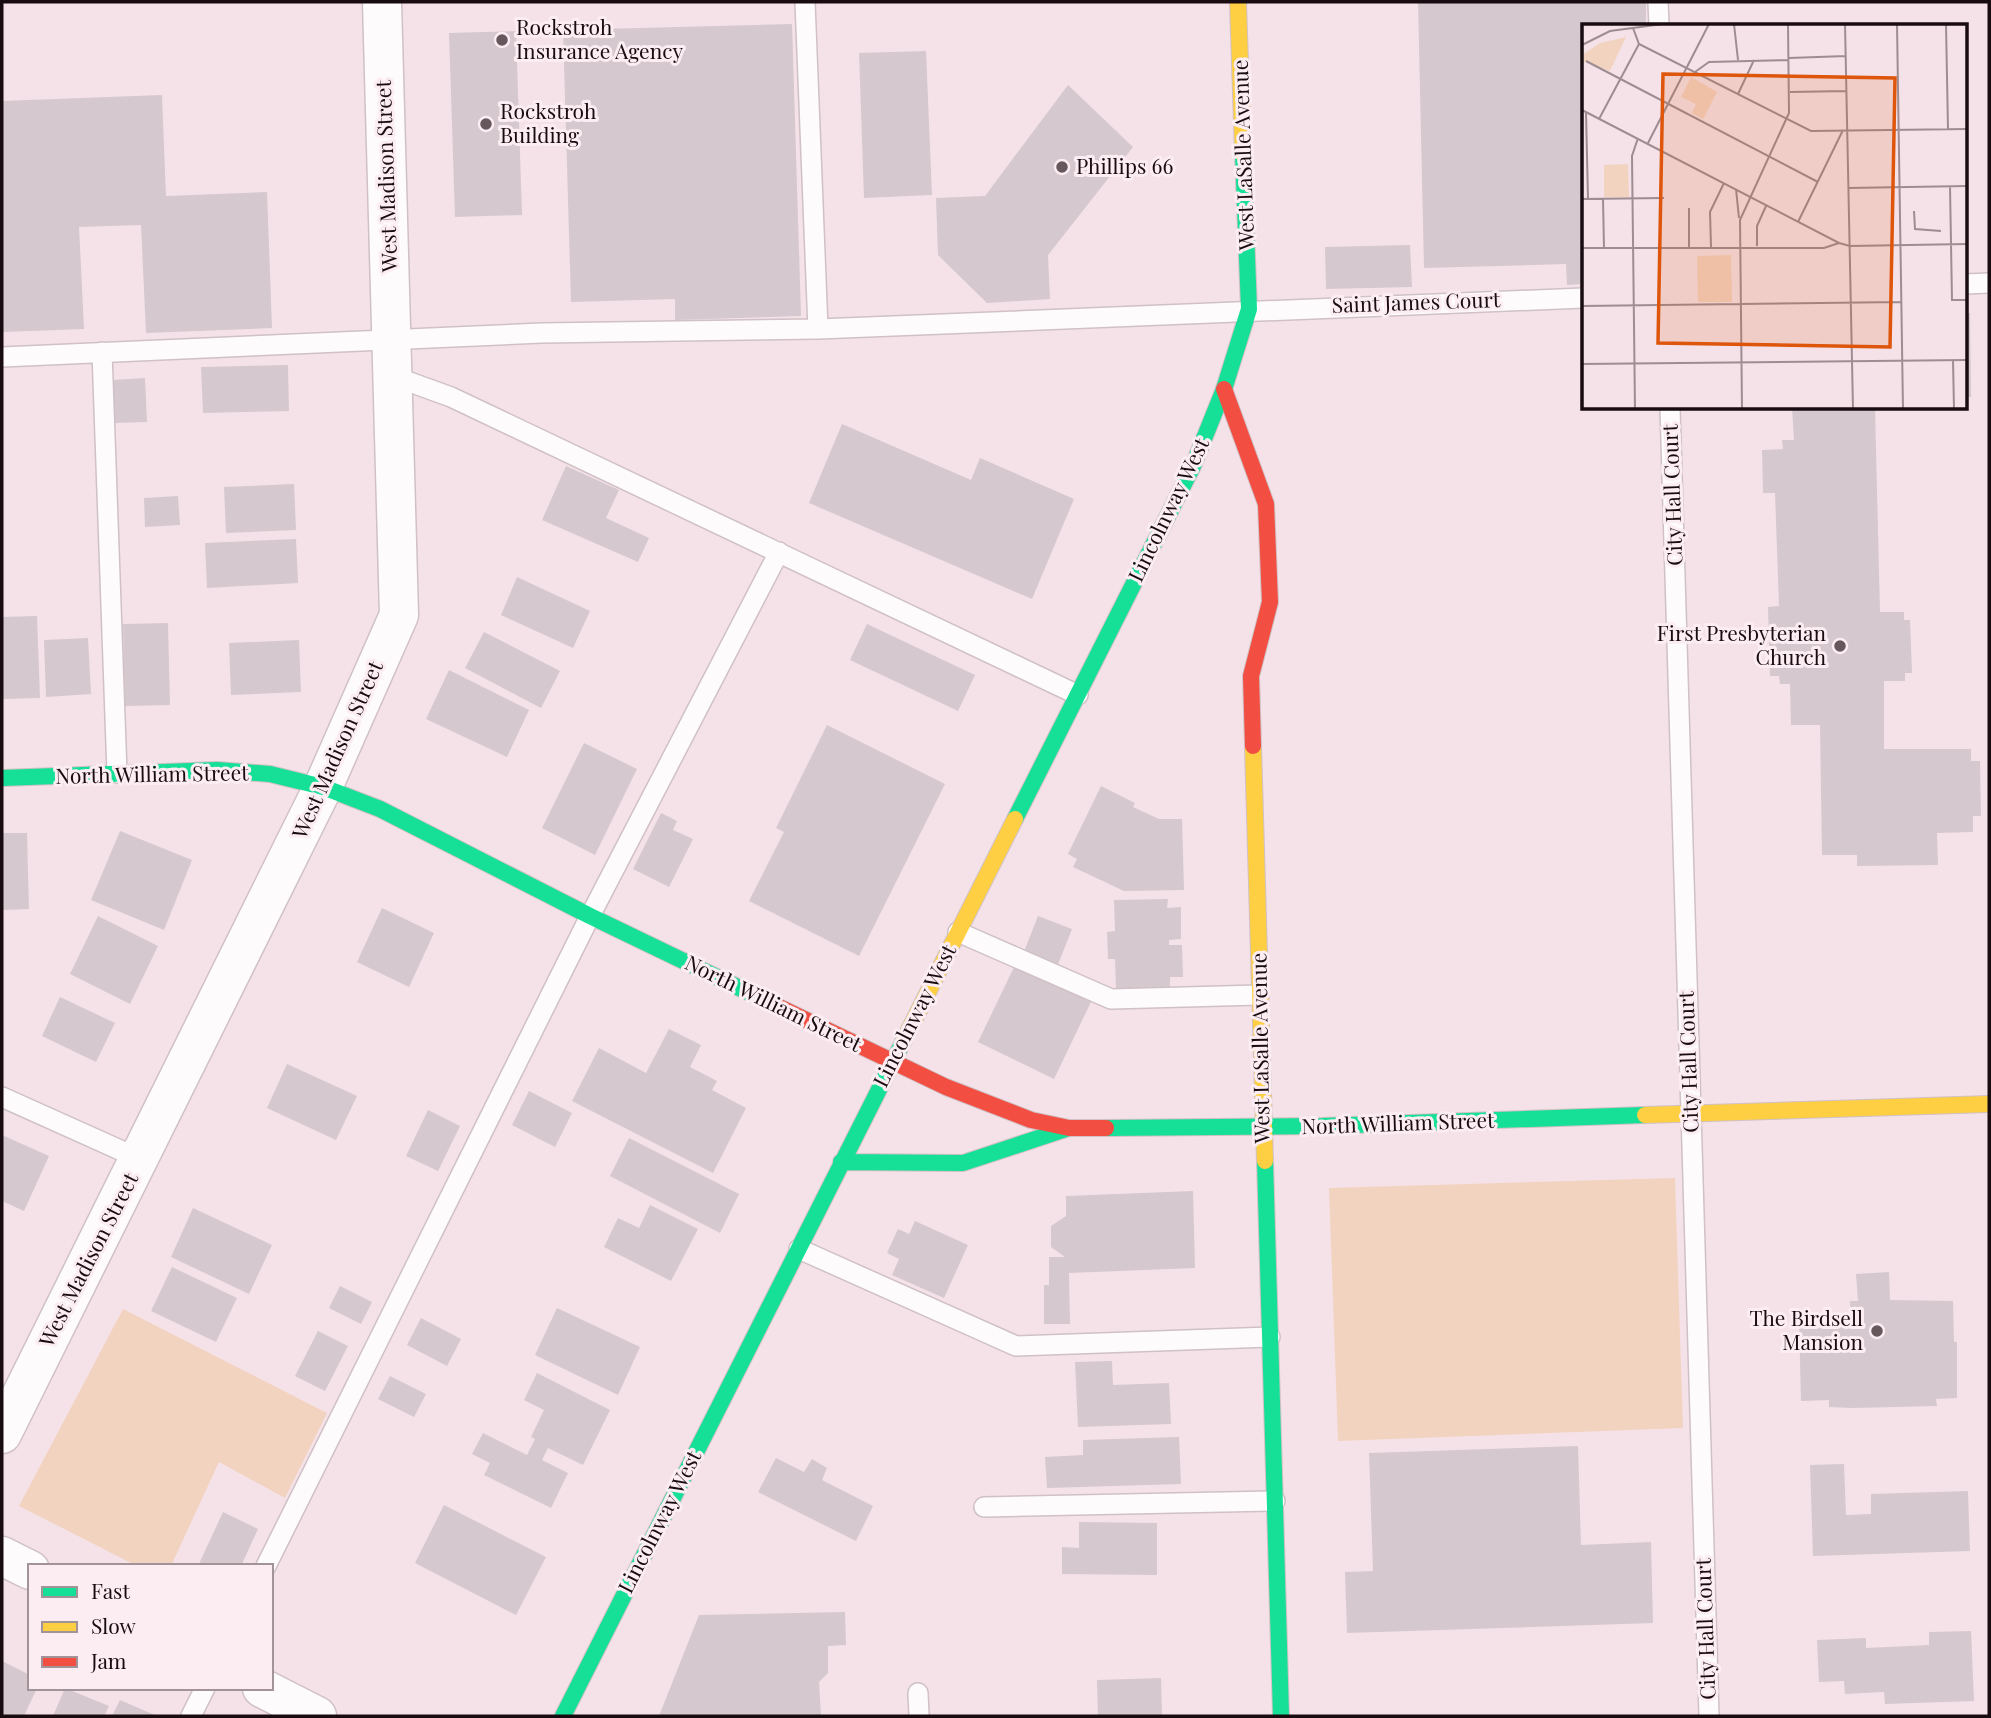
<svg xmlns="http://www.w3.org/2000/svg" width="1991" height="1718" font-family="'Playfair Display',serif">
<rect width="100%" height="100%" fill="#f5e2e8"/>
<!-- green -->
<path fill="#f2d3c0" d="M1675 1178 1683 1428 1338 1441 1329 1188Z
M123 1309 327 1413 285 1498 219 1462 171 1566H137L19 1506Z"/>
<!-- building -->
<path fill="#d5c8cf" d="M1418 2H1646V26H1583V284L1567 285 1566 264 1424 268Z
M792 24 801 316 675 320V299L571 302 563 30Z
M516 31 522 215 455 217 449 33Z
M926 51 932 195 864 198 859 53Z
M1068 85 1133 147 1048 255 1050 299 987 303 938 255 936 198 985 196Z
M162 95 166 196 267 192 272 328 146 333 141 225 79 227 84 329 2 332V101Z
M1410 245 1412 287 1326 289 1325 247Z
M1965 313H1970L1971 397H1965Z
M288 365 289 411 203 413 201 367Z
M145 378 147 422 114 423 112 380Z
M1792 408H1875L1880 612H1904V620H1910L1912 673H1905V681H1884V749H1971V761H1980L1981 816H1973V832L1937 833 1938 865 1857 866V855H1822L1820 725H1791L1790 684H1780L1779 676H1770L1768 607 1779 606 1775 493H1763L1762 450 1783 449 1782 440H1794Z
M842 424 971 480 980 458 1074 499 1032 599 809 503Z
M566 466 619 490 606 518 649 538 638 562 542 520Z
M294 484 296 530 226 533 224 487Z
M178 496 180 525 145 527 144 498Z
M296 539 298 583 207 588 205 543Z
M517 577 590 611 573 648 501 615Z
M37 616 40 698 2 699V617Z
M168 623 170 705 125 706 123 624Z
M867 624 975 675 958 711 850 660Z
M484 632 560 671 541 708 465 668Z
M88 638 91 694 46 697 44 640Z
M299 640 301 692 231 695 229 643Z
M449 670 529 710 507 757 426 719Z
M827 725 945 784 859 956 749 901 784 832 776 828Z
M584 743 637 769 595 855 542 828Z
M1101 786 1135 803 1133 807 1159 819H1182L1184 890 1124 891 1073 867 1077 859 1068 854Z
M661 813 677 821 673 830 693 839 669 887 633 869Z
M120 831 192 860 164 930 91 900Z
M2 833H27L29 909 2 910Z
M1168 899 1167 908 1181 907V939L1169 940V945H1182L1183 977H1170V987L1116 989 1115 959H1108L1107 932 1115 931 1114 900Z
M382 908 434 933 409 987 357 962Z
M98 916 158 946 130 1004 70 974Z
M1038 916 1072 929 1057 967 1023 954Z
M1015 965 1091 1002 1054 1079 978 1042Z
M60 997 115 1023 96 1062 42 1036Z
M669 1029 701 1045 690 1067 717 1081 712 1090 746 1108 713 1173 572 1101 599 1048 646 1073Z
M287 1064 357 1096 336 1140 267 1108Z
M529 1091 572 1113 555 1147 512 1125Z
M428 1110 460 1126 438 1171 406 1156Z
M2 1135 49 1156 24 1211 2 1201Z
M629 1138 739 1194 720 1233 610 1176Z
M1193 1191 1195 1268 1069 1273 1070 1324H1044V1285H1049V1257H1065L1051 1247V1226L1066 1216V1196Z
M650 1205 698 1229 671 1281 604 1247 618 1218 639 1228Z
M193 1208 272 1245 249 1294 171 1257Z
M915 1221 968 1245 944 1298 892 1275 899 1259 887 1253 898 1229 909 1234Z
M172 1267 237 1298 216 1342 151 1311Z
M1889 1272 1890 1300 1953 1301 1954 1342H1957V1398L1936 1399 1937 1406 1853 1408 1829 1407V1400L1801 1401 1799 1321 1851 1320 1850 1301H1858L1856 1274Z
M340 1286 372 1302 361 1324 329 1308Z
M557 1308 640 1347 618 1395 535 1355Z
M421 1318 461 1339 447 1366 407 1345Z
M318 1331 348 1346 325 1391 295 1376Z
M1112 1361 1113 1385 1169 1383 1171 1424 1078 1427 1075 1362Z
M537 1373 610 1410 583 1465 548 1448 542 1460 568 1473 551 1508 484 1475 490 1463 472 1454 483 1433 527 1455 535 1439 531 1437 544 1410 524 1400Z
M390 1376 426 1394 414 1417 378 1399Z
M1179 1437 1181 1484 1047 1488 1045 1457 1083 1455V1440Z
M1578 1446 1581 1545 1651 1542 1653 1623 1347 1633 1345 1572 1373 1571 1369 1453Z
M776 1458 804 1472 812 1459 827 1468 822 1480 873 1506 856 1541 758 1492Z
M1844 1464 1846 1515 1871 1514V1494L1968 1491 1970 1551 1813 1556 1810 1465Z
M444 1505 546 1557 516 1615 415 1563Z
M223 1512 258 1529 241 1566H198Z
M1079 1522 1157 1523V1575L1062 1574V1547L1079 1548Z
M845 1612 846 1645 828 1646V1673L819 1682 821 1716H659L699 1615Z
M1971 1631 1974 1701 1885 1704 1884 1692 1845 1694 1844 1681 1819 1682 1817 1640 1866 1638V1648L1929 1645V1632Z
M2 1661 30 1675V1688H37L24 1716H2Z
M1161 1678 1162 1716H1098L1097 1680Z
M65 1688 109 1706 104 1716H53Z
M120 1700 157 1716H112Z"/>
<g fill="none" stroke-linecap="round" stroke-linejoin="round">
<defs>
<path id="lane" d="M805 2 818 329
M1658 2 1659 26
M1965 284 1989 283
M102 352 117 773
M2 357 542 333 818 329 1583 298
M393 376 451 397 1078 695
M1670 408 1709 1716
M958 932 1111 999 1259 995
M2 1097 140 1159
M799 1249 1016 1346 1270 1337
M984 1507 1275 1501
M266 1566 590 916 779 552
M918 1693 919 1716
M191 1716 205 1688"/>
<path id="street" d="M2 1434 323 787 399 615 382 2
M2 1556 30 1570
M262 1688 317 1716"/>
<path id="fast" d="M2 778 217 770 270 774 323 787 380 809 590 916 779 1007
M1015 819 1193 466 1224 389 1249 309 1243 154
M1106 1128 1322 1126 1645 1115
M1265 1161 1281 1716
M841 1162 963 1163 1069 1128
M563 1716 904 1040"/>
<path id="slow" d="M1238 2 1243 154
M1253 746 1265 1161
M904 1040 1015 819
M1645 1115 1989 1104"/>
<path id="jam" d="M1224 389 1266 504 1270 602 1251 676 1253 746
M779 1007 946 1087 1031 1120 1069 1128H1106"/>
</defs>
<!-- lane casing -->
<use href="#lane" stroke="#cfc1c5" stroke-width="22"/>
<!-- street casing -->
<use href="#street" stroke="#cfc1c5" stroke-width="41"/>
<!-- fast casing -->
<use href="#fast" stroke="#cfc1c5" stroke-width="18"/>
<!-- slow casing -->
<use href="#slow" stroke="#cfc1c5" stroke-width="18"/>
<!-- jam casing -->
<use href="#jam" stroke="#cfc1c5" stroke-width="18"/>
<!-- lane -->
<use href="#lane" stroke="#fefbfc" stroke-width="19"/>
<!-- street -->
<use href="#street" stroke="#fefbfc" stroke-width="38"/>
<!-- fast -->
<use href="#fast" stroke="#16e098" stroke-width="16"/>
<!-- slow -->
<use href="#slow" stroke="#ffcf43" stroke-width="16"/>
<!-- jam -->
<use href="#jam" stroke="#f24e42" stroke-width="16"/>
</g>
<!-- markers -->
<g fill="#65575c" stroke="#fcedf2" stroke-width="2.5">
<circle cx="502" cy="40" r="7"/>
<circle cx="486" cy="124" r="7"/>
<circle cx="1062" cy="167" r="7"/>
<circle cx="1840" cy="646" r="7"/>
<circle cx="1877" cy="1331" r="7"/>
</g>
<g text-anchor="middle" stroke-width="6" stroke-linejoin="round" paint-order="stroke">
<!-- poi labels -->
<g font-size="21" fill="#180c10" stroke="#fcedf2" text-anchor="start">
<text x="516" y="35">Rockstroh<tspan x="516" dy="24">Insurance Agency</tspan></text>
<text x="500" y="119">Rockstroh<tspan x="500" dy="24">Building</tspan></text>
<text x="1076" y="174">Phillips 66</text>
<text x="1826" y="641" text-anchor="end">First Presbyterian<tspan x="1826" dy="24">Church</tspan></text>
<text x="1863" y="1326" text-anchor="end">The Birdsell<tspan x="1863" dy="24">Mansion</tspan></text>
</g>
<!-- street labels -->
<g font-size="21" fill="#180c10" stroke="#fcedf2">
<text transform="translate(1244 155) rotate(-92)" y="7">West LaSalle Avenue</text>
<text transform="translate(387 176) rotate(-92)" y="7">West Madison Street</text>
<text transform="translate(1416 303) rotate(-2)" y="7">Saint James Court</text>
<text transform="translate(1673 495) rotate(-92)" y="7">City Hall Court</text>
<text transform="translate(1169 510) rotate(-64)" y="7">Lincolnway West</text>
<text transform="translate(338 750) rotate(-66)" y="7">West Madison Street</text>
<text transform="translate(152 775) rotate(-1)" y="7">North William Street</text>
<text transform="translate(773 1004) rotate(26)" y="7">North William Street</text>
<text transform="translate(915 1016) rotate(-63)" y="7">Lincolnway West</text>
<text transform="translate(1261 1048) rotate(-91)" y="7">West LaSalle Avenue</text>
<text transform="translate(1689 1062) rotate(-92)" y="7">City Hall Court</text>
<text transform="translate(1398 1124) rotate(-2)" y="7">North William Street</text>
<text transform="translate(89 1260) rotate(-63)" y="7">West Madison Street</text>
<text transform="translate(660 1522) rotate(-63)" y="7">Lincolnway West</text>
<text transform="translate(1706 1629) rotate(-92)" y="7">City Hall Court</text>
</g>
</g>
<!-- overview -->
<g transform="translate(1582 24)">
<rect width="385" height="385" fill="#f5e2e8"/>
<path d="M44 13 28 47 0 37V31L18 19ZM109 53 135 68 121 95 110 89 114 80 99 73ZM46 140 47 173H22V141ZM149 231 150 278H116L115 232Z" fill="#f2d3c0"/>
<path fill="none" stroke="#9d8c92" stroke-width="2" d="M152 0 156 36M263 0 271 385M315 0 321 385M364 0 366 105M51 4 57 20 229 107 385 105M0 21 28 7 81 0M207 34 264 32M4 37 236 158M113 48 127 38 207 36M208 68 265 67M156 70 172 36M0 86 257 219 268 222 385 220M4 88 6 175M17 95 57 20M66 119 127 0M368 162 370 276H385M266 164 385 162M154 165 157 194M0 175 82 174M21 175 22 224M107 184V223M332 187 333 205 359 207M216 198 261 106M175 222V202L184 182M129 223 128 188 142 159M0 224H242L257 219M0 282 320 278M371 336 372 385M0 340 385 336M53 385 50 132 56 114M160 385 158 196 207 89 206 0"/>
<path fill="#de550c" fill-opacity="0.15" stroke="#de550c" stroke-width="3.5" d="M81 50 313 54 308 323 76 319Z"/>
<rect width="385" height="385" fill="none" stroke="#180c10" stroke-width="3.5"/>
</g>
<!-- border -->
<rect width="1991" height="1718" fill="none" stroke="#180c10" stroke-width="7"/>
<!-- legend -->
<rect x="28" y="1564" width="245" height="126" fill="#fcedf2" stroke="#a19398" stroke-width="2"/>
<rect x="42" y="1587" width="35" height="10" fill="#16e098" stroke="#a19398" stroke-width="2"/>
<text x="91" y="1599" font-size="21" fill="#180c10">Fast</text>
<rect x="42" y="1622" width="35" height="10" fill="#ffcf43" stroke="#a19398" stroke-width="2"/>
<text x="91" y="1634" font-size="21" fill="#180c10">Slow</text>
<rect x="42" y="1657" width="35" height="10" fill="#f24e42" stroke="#a19398" stroke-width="2"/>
<text x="91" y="1669" font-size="21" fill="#180c10">Jam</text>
</svg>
